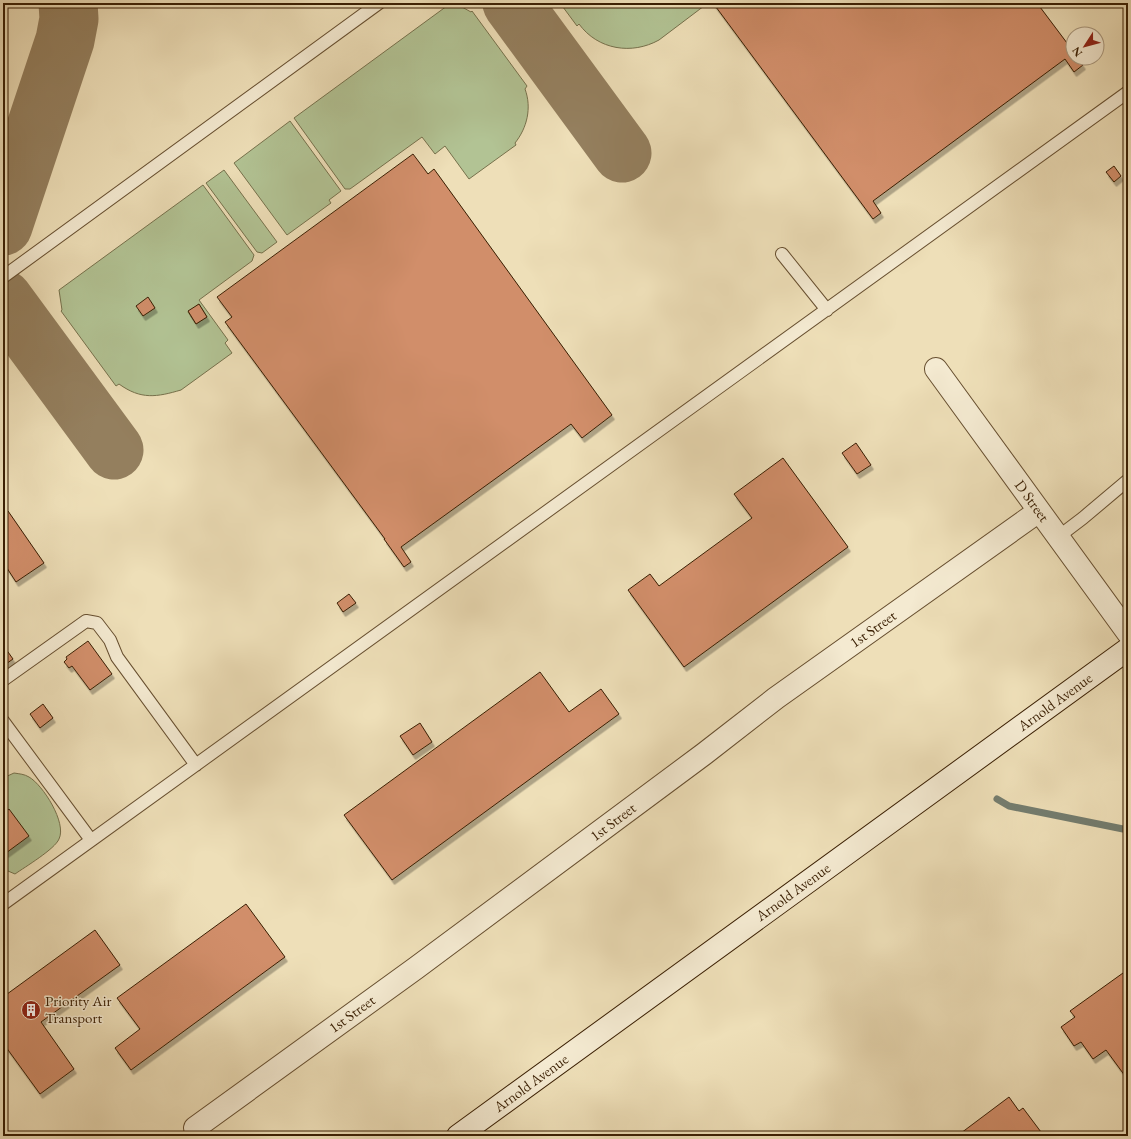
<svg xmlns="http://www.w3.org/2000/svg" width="1131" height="1139" font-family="'EB Garamond',serif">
<defs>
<filter id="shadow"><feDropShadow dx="2.5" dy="4.5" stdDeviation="0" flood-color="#0004"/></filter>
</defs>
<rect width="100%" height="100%" fill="#eedfb8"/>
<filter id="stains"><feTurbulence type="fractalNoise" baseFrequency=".005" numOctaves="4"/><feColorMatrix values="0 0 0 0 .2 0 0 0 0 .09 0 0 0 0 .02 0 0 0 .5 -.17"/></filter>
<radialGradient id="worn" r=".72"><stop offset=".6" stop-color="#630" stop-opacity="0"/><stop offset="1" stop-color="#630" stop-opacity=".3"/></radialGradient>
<!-- green -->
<path fill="#b2c394" stroke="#76714c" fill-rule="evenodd" d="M451 3 462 7 471 12 472 11 527 86 525 89C532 108 527 128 515 143L516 145 469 179 445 146 435 154 422 137 350 189H345L294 118Z
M560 3H702L704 6 659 40C632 55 598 50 579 24L577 26Z
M290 121 341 191 329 200 331 203 287 235 234 163Z
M224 170 277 242 262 253 257 252 206 183Z
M203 185 254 255 252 261 199 300 228 340 225 343 232 353 181 390C157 397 141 400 119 384L116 386 61 311 62 310 59 290ZM199 304 207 317 196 324 188 312Z
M14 773C20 774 24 774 29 777 43 785 67 823 59 839 55 849 25 867 15 874L8 871 3 867V778Z"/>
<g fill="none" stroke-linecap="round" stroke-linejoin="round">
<!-- stream -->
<path stroke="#747d6f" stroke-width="7" d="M997 799 1009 806 1128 830"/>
<!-- taxiway -->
<path stroke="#947f5e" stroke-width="59" d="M512 3 622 153
M3 226 65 40 69 19 68 3
M3 299 114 450"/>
</g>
<!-- building -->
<path fill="#d18e6a" stroke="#3a1f03" filter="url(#shadow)" d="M713 3H1037L1073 51V58H1078L1083 65 1074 72 1065 59 873 201 881 213 873 219Z
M413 154 428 174 434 169 612 415 582 438 571 424 401 547 411 562 404 567 384 539H385L225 322 232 317 217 297Z
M1114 166 1121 176 1114 182 1106 172Z
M148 297 155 308 143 316 136 306Z
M199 304 207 317 196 324 188 311Z
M856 443 871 465 857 474 842 453Z
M783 458 848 547 684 667 628 590 650 574 659 586 752 518 734 494Z
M8 511 44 563 16 582 3 562V514Z
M349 594 356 603 343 612 337 603Z
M88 641 112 674 90 690 72 666 69 668 64 662 67 659 66 657Z
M3 645 13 659 3 666Z
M540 672 569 712 601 689 619 714 392 880 344 815Z
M43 704 53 718 40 728 30 714Z
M420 723 432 742 413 755 400 736Z
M9 809 29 836 6 853 3 848V814Z
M246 904 285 957 131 1070 115 1048 140 1029 117 998Z
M95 930 120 965 41 1022 74 1069 40 1094 3 1043V997Z
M1123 973 1128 979V1080L1106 1050 1093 1059 1081 1042 1074 1046 1061 1027 1075 1017 1070 1011Z
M1009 1097 1019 1111 1023 1108 1044 1136H957Z"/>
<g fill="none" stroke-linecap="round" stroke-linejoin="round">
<defs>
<path id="lane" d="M782 254 827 310
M3 277 379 3
M1058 537 1083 518 1128 480
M3 680 86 621 97 623 110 640 117 657 196 765
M3 721 91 840
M3 904 1128 92"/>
<path id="street" d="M936 369 1128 633
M200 1136 195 1128 416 968 704 754 776 698 1039 511"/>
<path id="secondary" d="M458 1136 1128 649"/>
</defs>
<!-- lane casing -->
<use href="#lane" stroke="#674f30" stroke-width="14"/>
<!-- street casing -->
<use href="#street" stroke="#674f30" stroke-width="24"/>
<!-- secondary casing -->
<use href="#secondary" stroke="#3a1f03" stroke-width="24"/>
<!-- lane -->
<use href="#lane" stroke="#f4ead1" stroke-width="12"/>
<!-- street -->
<use href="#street" stroke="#f4ead1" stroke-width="22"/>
<!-- secondary -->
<use href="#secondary" stroke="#f4ead1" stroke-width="22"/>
</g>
<!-- icons -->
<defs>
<symbol id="building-disc" viewBox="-11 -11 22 22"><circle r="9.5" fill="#8f2418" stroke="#f4ead1"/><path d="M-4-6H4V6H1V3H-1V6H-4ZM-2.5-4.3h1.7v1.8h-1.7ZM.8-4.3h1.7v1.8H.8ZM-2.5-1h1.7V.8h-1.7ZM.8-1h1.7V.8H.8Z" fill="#fff"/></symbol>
</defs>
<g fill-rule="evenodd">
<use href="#building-disc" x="20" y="999" width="22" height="22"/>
</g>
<g text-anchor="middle" stroke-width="3" stroke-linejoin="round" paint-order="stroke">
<!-- street labels -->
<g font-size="15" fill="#3a1f03" stroke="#f4ead1">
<text transform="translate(1032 501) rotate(54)" y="5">D Street</text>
<text transform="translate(873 629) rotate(-35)" y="5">1st Street</text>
<text transform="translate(1055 702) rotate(-36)" y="5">Arnold Avenue</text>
<text transform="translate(613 822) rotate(-37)" y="5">1st Street</text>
<text transform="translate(793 892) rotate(-36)" y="5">Arnold Avenue</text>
<text transform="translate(352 1014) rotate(-36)" y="5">1st Street</text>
<text transform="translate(531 1083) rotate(-36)" y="5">Arnold Avenue</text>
</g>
<!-- poi labels -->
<g font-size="15" fill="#3a1f03" stroke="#f4ead1" text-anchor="start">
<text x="45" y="1006">Priority Air<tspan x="45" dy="17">Transport</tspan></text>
</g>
</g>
<!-- margin -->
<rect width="1131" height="1139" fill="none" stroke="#eedfb8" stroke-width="16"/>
<rect x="4" y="4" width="1123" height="1131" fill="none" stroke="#3a1f03" stroke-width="2"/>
<rect x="8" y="8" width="1115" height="1123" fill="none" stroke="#3a1f03"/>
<!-- north arrow -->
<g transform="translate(1085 46) rotate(234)"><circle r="19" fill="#f4ead1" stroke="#aa997f"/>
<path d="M0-3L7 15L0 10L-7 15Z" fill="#8f2418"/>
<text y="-6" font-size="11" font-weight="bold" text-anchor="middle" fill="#3a1f03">N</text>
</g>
<rect width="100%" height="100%" filter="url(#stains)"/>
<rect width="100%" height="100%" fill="url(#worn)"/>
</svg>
